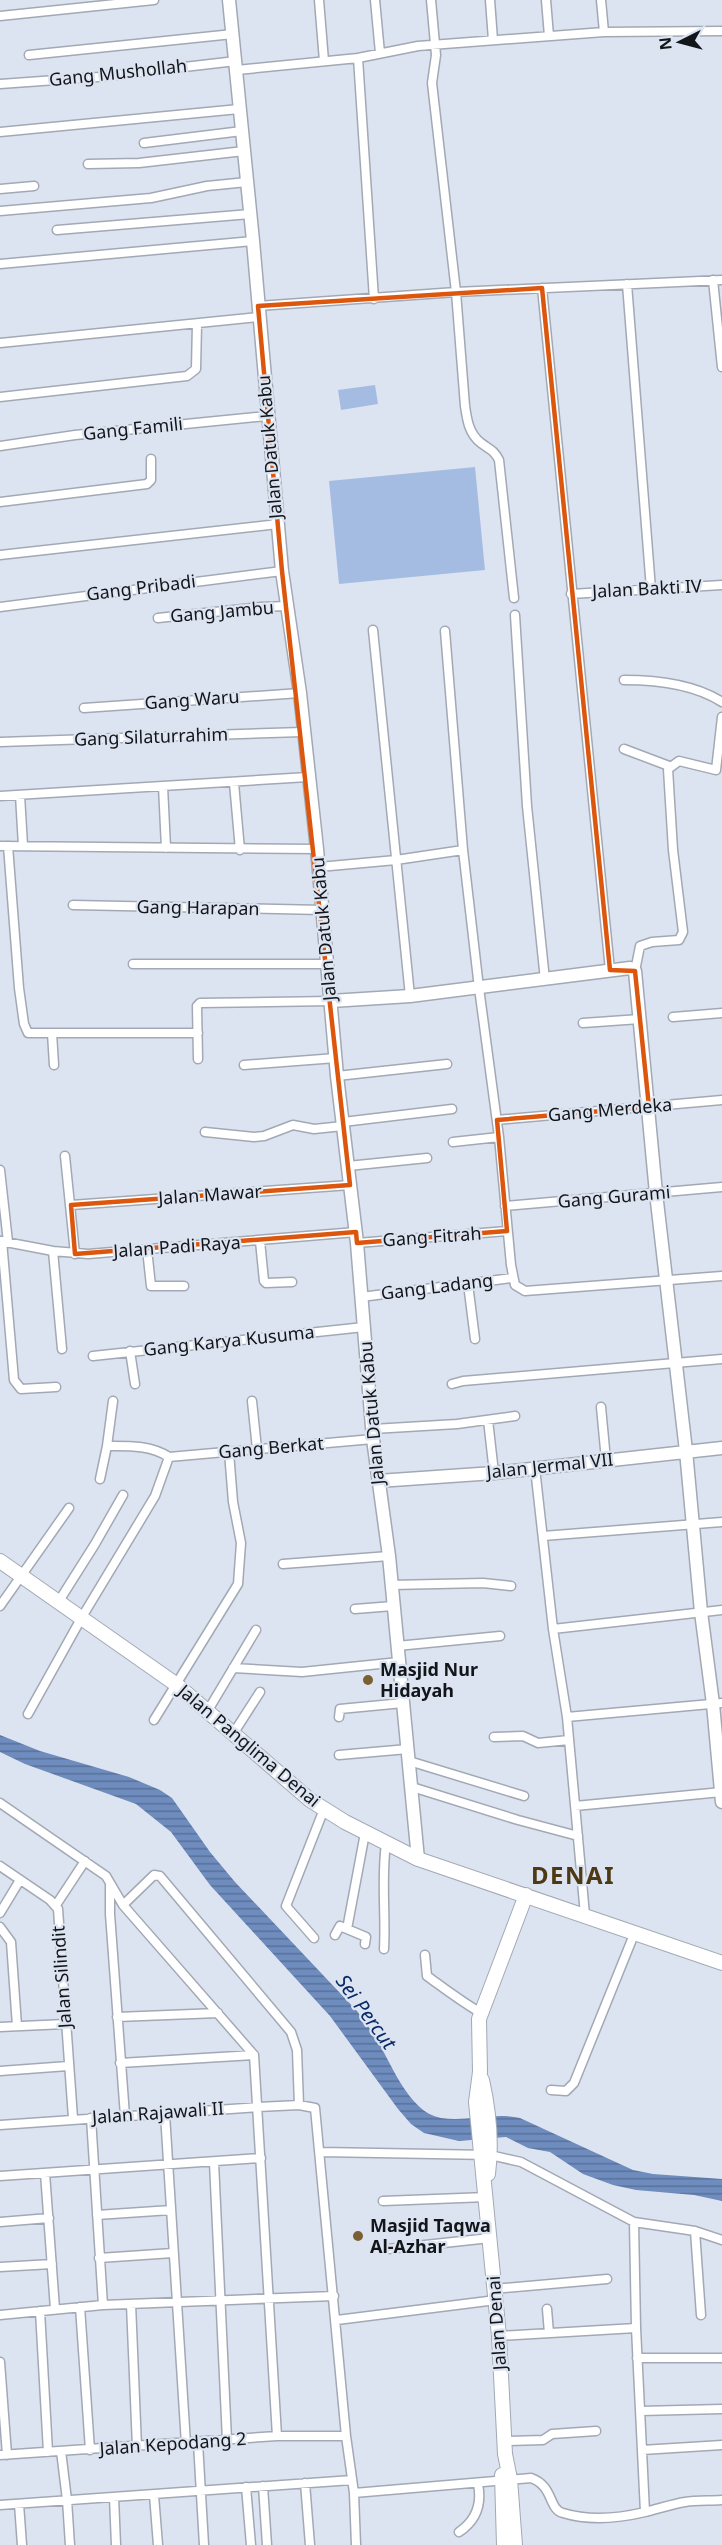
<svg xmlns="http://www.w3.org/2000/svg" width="722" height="2545" font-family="'Noto Sans',sans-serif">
<defs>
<pattern id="water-rules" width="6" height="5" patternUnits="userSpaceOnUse" patternTransform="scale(1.5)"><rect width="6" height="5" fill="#6e8cbd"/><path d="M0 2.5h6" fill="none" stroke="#597199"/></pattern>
</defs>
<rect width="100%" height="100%" fill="#dde4f1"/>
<!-- park -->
<path fill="#a5bce2" d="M375 385 378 404 341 410 338 390Z
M475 467 485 570 339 584 329 481Z"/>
<!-- water -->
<path fill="url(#water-rules)" d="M0 1735 40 1751 129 1777 160 1790 172 1798 210 1852 235 1882 357 2011C362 2018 368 2026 373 2033 390 2059 407 2112 441 2118 468 2122 494 2112 520 2118L633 2170 653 2174 722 2179V2201L694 2195 636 2190 613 2185 583 2174 550 2152 528 2148 506 2137 459 2141 424 2133 411 2124 398 2109 330 2016 210 1885 171 1832 136 1804 25 1764 0 1752Z"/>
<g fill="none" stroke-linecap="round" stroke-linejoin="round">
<defs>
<path id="street" d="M319 0 324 61
M375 0 380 53
M431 0 436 55 432 83 456 292 465 406C467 420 469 434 481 443 489 449 494 450 499 460L514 598
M490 0 493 40
M546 0 549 36
M0 16 154 0
M604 32 722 31
M29 55 233 34
M358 58 374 299
M237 70 358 58 418 46 604 32 601 0
M0 84 98 77 236 61
M0 132 239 109
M144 143 242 131
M88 164 139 163 244 151
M0 189 34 186
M0 211 151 198 207 186 247 182
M57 230 250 214
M0 264 253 241
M713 280 722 367
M627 284 651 589
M542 288 610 970
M258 306 456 292 722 280
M0 343 259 317
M0 397 187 376 196 369 197 324
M0 446 75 435 267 416
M0 502 147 484 151 480V459
M0 555 278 524
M571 594 722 585
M0 607 282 571
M515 615 527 806 545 980
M158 618 261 607 287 606
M373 630 410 996
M445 631 463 850 479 988 499 1137 511 1265 515 1285 525 1291 722 1276
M624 680C656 680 694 684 722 702
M84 708 300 693
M0 742 302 732
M624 749 669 766
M234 783 240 850
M163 786 166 848
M20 795 23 846
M0 796 308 777
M0 846 317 849
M8 846 19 988 24 1024 28 1033H198
M319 867 396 860 463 850
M73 905 323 910
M133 964H327
M635 971 640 946 652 942 679 940 683 932 673 850 668 769 679 761 716 770 722 717
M673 1017 722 1013
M583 1023 640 1019
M52 1033 54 1065
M198 1059 197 1006 200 1003 331 1001
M244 1065 336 1058
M337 1076 447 1064
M497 1120 722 1100
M343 1122 452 1109
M205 1132 254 1137 264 1136 293 1125 314 1129 343 1126
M453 1142 499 1137
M65 1156 75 1254
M348 1166 427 1158
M0 1170 8 1242
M71 1205 350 1185
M505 1206 722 1187
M0 1241 53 1251 88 1254 356 1232
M2 1241 14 1380 21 1389 56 1387
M260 1241 264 1281 266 1283 292 1282
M357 1243 507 1231
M147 1249 151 1286H184
M53 1251 62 1349
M468 1284 475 1339
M361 1297 512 1278
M130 1351 135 1384
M93 1356 364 1327
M452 1384 463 1381 722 1359
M113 1401 107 1446C129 1446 150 1445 169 1457
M252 1401 257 1449
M601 1407 606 1460
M488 1420 494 1473
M373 1429 457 1424 515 1416
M169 1457 373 1439
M535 1468 553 1629 567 1717 585 1915
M100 1479 107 1446
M543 1536 722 1522
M283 1564 389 1556
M391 1585 483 1583 511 1586
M59 1601 95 1544 123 1495
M0 1606 69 1508
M355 1609 393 1606
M553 1629 722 1610
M397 1646 500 1636
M233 1668 302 1672 399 1662
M207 1712 256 1630
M28 1714 82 1617 155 1496 169 1457
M339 1717 340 1709 403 1703
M567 1717 722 1703
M154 1720 238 1584 241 1543 233 1502 229 1452
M233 1734 260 1692
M494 1737 523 1736 538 1743 569 1740
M339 1755 408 1749
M409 1761 524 1796
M412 1787 518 1820 578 1836
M0 1803 106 1876 123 1905 254 2055 277 2436
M575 1806 722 1792
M0 1866 50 1900 58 1909 73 2118
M110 1884V1914L125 2116
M56 1905 85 1861
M123 1905 154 1875 160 1876 291 2032 297 2050 299 2105
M0 1913 20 1880
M0 1927 11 1942 17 2026
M347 1929 366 1937 365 1944
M335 1935 340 1926 347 1929 365 1833
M314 1938 286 1906 324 1809
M384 1949C386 1914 381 1879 386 1844
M425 1955 427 1976C445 1989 462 2002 481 2013
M117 2017 218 2013
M0 2027 65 2024
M120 2063 254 2055
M0 2071 68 2066
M551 2090 566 2091 574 2083 635 1932
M165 2114 186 2444
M91 2118 103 2305
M0 2125 258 2107 299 2105 315 2108 346 2436 354 2493 356 2545
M321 2152 490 2155 521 2162 634 2222 695 2231 722 2240
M214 2162 227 2440
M45 2173 55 2309
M0 2176 261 2158
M383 2201 487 2197
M97 2215 171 2210
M0 2222 49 2218
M634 2222 636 2328 645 2512
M695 2231 701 2315
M388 2249 490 2238
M99 2258 173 2253
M0 2267 52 2264
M494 2289 607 2279
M131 2304 137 2447
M80 2307 90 2450
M547 2309 549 2333
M40 2311 48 2452
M0 2315 103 2305 334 2296
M337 2320 496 2300
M499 2336 636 2328
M637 2358H722
M0 2362 7 2455
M640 2411 722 2409
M504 2441 543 2440 552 2434 596 2431
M198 2443 204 2545
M642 2450 722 2445
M61 2451 67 2500 70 2545
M0 2455 277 2436H346
M305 2483 310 2545
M263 2486 267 2545
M246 2487 251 2545
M354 2493 531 2478C554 2486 548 2509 563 2513 589 2521 620 2518 645 2512 658 2509 672 2504 685 2502 697 2500 710 2501 722 2500
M154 2495 158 2545
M114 2497 116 2545
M19 2504 22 2545
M0 2505 352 2480
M459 2532C477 2520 482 2504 478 2484"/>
<path id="secondary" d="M229 0 253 241 282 571 300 693 317 849 337 1076 357 1243 373 1439 389 1556 418 1859
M331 1001 410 996 630 968 635 971 656 1193 686 1451 701 1612 713 1704 722 1802
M378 1481 494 1473 722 1448"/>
<path id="primary" d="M0 1561 177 1685 310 1800 345 1822 418 1859 722 1963
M482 2080C489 2111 492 2143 488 2174
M502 2475 504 2545
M515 2545 510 2479 505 2454 499 2336 476 2102 480 2072 479 2019 526 1895"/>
</defs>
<!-- street casing -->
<use href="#street" stroke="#a2a9b4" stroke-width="11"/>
<!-- secondary casing -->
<use href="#secondary" stroke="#a2a9b4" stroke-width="15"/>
<!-- primary casing -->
<use href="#primary" stroke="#a2a9b4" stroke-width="16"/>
<!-- street -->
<use href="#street" stroke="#fff" stroke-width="8"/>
<!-- secondary -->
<use href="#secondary" stroke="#fff" stroke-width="12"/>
<!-- primary -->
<use href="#primary" stroke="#fff" stroke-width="14"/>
</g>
<!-- marked area -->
<path fill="none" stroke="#dd560d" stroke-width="4.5" stroke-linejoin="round" d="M542 288 610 970 635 971 649 1107 497 1120 507 1231 357 1243 356 1232 75 1254 71 1205 350 1185 282 571 258 306Z"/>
<!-- markers -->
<g fill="#795f31" stroke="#dde4f1" stroke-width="2">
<circle cx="368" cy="1680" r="6"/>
<circle cx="358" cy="2236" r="6"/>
</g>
<g text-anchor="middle" stroke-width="4.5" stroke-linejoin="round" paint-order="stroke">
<!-- street labels -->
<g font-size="18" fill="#121519" stroke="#dde4f1">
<text transform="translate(118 73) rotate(-6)" y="6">Gang Mushollah</text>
<text transform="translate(133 429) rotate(-6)" y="6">Gang Famili</text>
<text transform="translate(270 447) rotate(-95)" y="6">Jalan Datuk Kabu</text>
<text transform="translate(141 588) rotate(-7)" y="6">Gang Pribadi</text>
<text transform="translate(647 589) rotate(-3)" y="6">Jalan Bakti IV</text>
<text transform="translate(222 612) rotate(-5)" y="6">Gang Jambu</text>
<text transform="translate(192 700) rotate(-4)" y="6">Gang Waru</text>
<text transform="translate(151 737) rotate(-2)" y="6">Gang Silaturrahim</text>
<text transform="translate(198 908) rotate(1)" y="6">Gang Harapan</text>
<text transform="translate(324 929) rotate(-95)" y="6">Jalan Datuk Kabu</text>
<text transform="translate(610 1110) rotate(-5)" y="6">Gang Merdeka</text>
<text transform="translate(210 1195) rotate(-4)" y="6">Jalan Mawar</text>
<text transform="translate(614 1197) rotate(-5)" y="6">Gang Gurami</text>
<text transform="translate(432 1237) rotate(-4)" y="6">Gang Fitrah</text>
<text transform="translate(177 1247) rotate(-4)" y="6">Jalan Padi Raya</text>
<text transform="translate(437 1287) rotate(-7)" y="6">Gang Ladang</text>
<text transform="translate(229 1341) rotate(-6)" y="6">Gang Karya Kusuma</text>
<text transform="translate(372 1413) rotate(-95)" y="6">Jalan Datuk Kabu</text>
<text transform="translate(271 1448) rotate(-5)" y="6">Gang Berkat</text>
<text transform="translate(550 1466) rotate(-6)" y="6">Jalan Jermal VII</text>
<text transform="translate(249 1746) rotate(40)" y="6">Jalan Panglima Denai</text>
<text transform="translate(62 1977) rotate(-94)" y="6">Jalan Silindit</text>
<text transform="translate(158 2113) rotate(-4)" y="6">Jalan Rajawali II</text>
<text transform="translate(497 2323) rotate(-94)" y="6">Jalan Denai</text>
<text transform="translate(173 2444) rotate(-4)" y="6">Jalan Kepodang 2</text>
</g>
<!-- poi labels -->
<g font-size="18" font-weight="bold" fill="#121519" stroke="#dde4f1" text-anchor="start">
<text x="380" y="1676">Masjid Nur<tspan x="380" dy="21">Hidayah</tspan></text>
<text x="370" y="2232">Masjid Taqwa<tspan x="370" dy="21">Al-Azhar</tspan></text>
</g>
<!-- water labels -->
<g font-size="20" font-style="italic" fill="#072a66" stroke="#dde4f1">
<text transform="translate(366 2012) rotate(54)" y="7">Sei Percut</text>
</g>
<!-- district labels -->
<g font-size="24" font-weight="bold" letter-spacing="1.5" fill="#4d3913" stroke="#dde4f1">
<text x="573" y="1884">DENAI</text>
</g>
</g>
<!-- north arrow -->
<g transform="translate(680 42) rotate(264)" stroke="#dde4f1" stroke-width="4.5" paint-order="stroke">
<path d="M0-4.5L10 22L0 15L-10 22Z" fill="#121519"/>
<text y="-9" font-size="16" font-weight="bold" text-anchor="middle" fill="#121519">N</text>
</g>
</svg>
